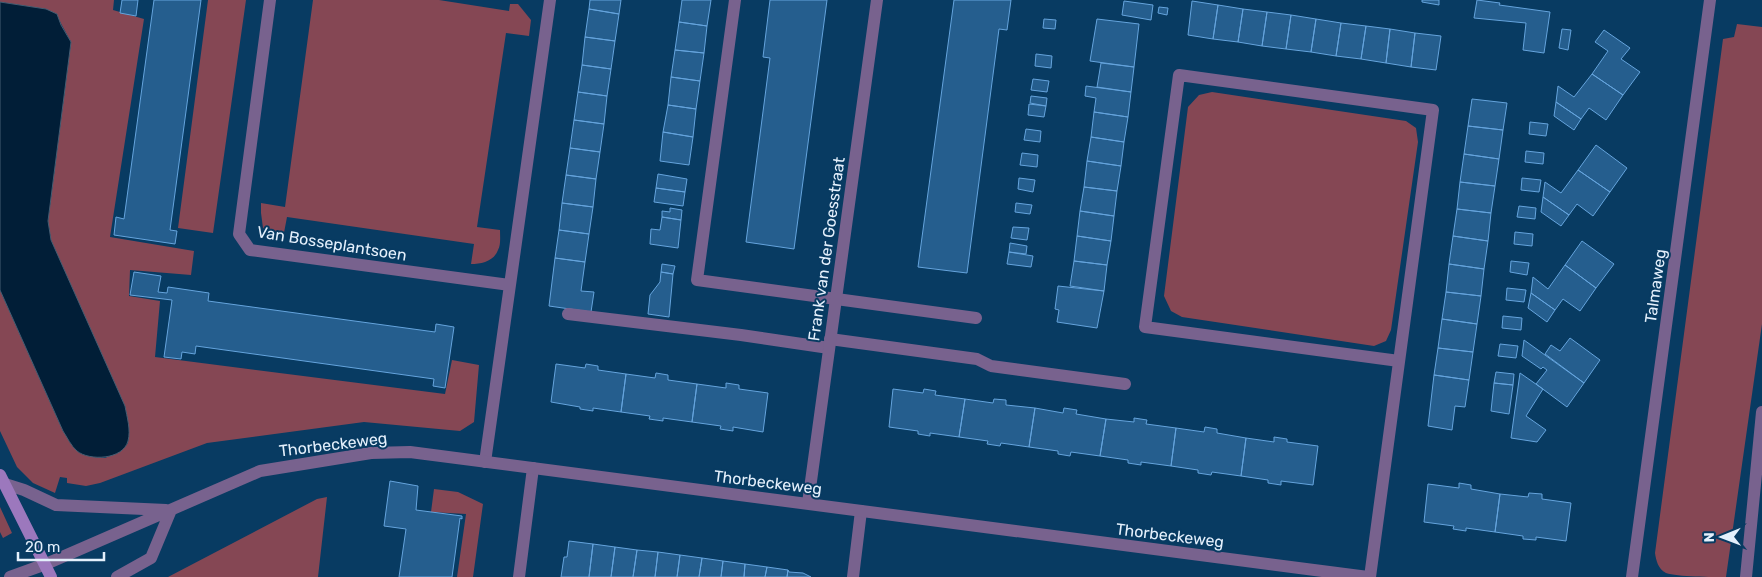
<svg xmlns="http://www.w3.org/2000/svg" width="1762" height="577" font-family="Rubik,sans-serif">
<rect width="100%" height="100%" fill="#083b62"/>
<!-- green -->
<path fill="#854754" d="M0 0H114L113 10 144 19 110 237 194 251 191 275 130 270 129 296 160 301 155 357 445 394 452 360 479 365 474 422 460 431 364 422 207 443 100 483 86 486 67 483V478L60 477 55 493 33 483 17 467 0 431V290L63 431 77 451 95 457 105 458 121 451 128 443 129 429 51 240 48 221 71 42 56 14 45 9 0 2Z
M208 0H246L213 233 178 228Z
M313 0H439L509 11 510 4H518L531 20 529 36 506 33 477 227 500 230C500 236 501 245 498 250 494 261 482 264 471 264L474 244 287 217 283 238 273 236 263 228 261 213V203L285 207Z
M1737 24 1762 27V324L1726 577C1713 577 1677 577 1666 573 1658 569 1656 560 1655 553L1723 39 1734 37Z
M1212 92 1406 121 1416 128 1418 142 1391 330 1386 341 1374 346 1182 317 1171 311 1164 296 1188 107 1199 95Z
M434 489 458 492 483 504 473 577H457L466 514 431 512Z
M327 497 318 577H168L296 510 317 499Z
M0 507 12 533 3 538 0 532Z"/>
<!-- water -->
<path fill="#011e37" stroke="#455d72" d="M0 2 46 9 57 14 61 25 71 42 48 221 51 240 125 406C127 417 131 430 128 441 123 460 89 461 77 451 71 446 67 437 63 431L0 290Z"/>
<!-- building -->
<path fill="#255e8e" stroke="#65a4dd" d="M122 0H138L136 16 120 13Z
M154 0H201L170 230 177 231 175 244 114 235 116 217 124 219Z
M590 0H621L619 14 589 9Z
M682 0H711L707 26 679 22Z
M770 0H827L794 249 746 242 770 58 763 57Z
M954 0H1011L1007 30 999 29 967 273 918 267Z
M1422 0H1439V5L1422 2Z
M1477 0 1500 3 1499 5 1550 12 1544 53 1523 50 1526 23 1474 18Z
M1124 1 1153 5 1151 20 1122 15Z
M1192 1 1218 5 1213 39 1188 35Z
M1218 5 1243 9 1238 42 1213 39Z
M1159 7 1168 8 1167 15 1158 13Z
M589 9 619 14 615 41 585 37Z
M1243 9 1267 12 1262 46 1238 42Z
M1267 12 1291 15 1286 49 1262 46Z
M1291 15 1316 19 1311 52 1286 49Z
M1044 19 1056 20 1055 29 1043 28Z
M1097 19 1139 24 1134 67 1090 61Z
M1316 19 1341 23 1336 56 1311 52Z
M679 22 707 26 704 53 675 50Z
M1341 23 1366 26 1361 59 1336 56Z
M1366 26 1390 29 1386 63 1361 59Z
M1390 29 1415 33 1411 67 1386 63Z
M1562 29 1571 30 1568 50 1559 48Z
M1604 30 1630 48 1621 59 1640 72 1623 95 1592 74 1608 51 1595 42Z
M1415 33 1441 36 1436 70 1411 67Z
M585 37 615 41 611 69 582 65Z
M675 50 704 53 700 81 671 77Z
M1036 54 1052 56 1051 68 1035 66Z
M1101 63 1134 67 1131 92 1097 87Z
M582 65 611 69 607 96 578 92Z
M1592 74 1623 95 1606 120 1589 108 1581 119 1556 102 1558 86 1574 97Z
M671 77 700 81 696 109 668 105Z
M1033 79 1049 81 1047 92 1031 90Z
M1086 86 1131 92 1128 117 1094 112 1096 98 1085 96Z
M578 92 607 96 604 124 574 120Z
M1031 96 1047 98 1046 106 1030 103Z
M1472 99 1507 103 1503 130 1468 126Z
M1556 102 1581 119 1574 130 1554 116Z
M1029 104 1046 106 1044 117 1028 115Z
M668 105 696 109 693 137 663 132Z
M1094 112 1128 117 1124 142 1091 137Z
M574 120 604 124 600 152 570 148Z
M1530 122 1548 124 1546 136 1529 134Z
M1468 126 1503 130 1499 159 1464 154Z
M1026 129 1041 131 1040 142 1024 140Z
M663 132 693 137 689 165 660 161Z
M1091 137 1124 142 1121 166 1087 161Z
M1596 145 1627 168 1610 192 1578 170Z
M570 148 600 152 596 179 566 175Z
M1526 151 1544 153 1543 164 1525 162Z
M1022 153 1038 155 1037 167 1020 165Z
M1464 154 1499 159 1495 186 1460 182Z
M1087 161 1121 166 1117 191 1084 187Z
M1578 170 1610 192 1593 216 1577 204 1569 215 1543 197 1545 182 1561 193Z
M658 174 687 179 685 192 656 188Z
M566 175 596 179 593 207 562 203Z
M1019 178 1035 180 1033 192 1018 189Z
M1522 178 1541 180 1539 192 1521 190Z
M1460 182 1495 186 1491 213 1457 209Z
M1084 187 1117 191 1114 216 1080 211Z
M656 188 685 192 683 206 654 202Z
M1543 197 1569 215 1561 226 1541 212Z
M562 203 593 207 589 234 559 230Z
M1016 203 1032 205 1030 214 1015 212Z
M1519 206 1536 208 1535 219 1517 217Z
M670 208 682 210 681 220 662 217V211L670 212Z
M1457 209 1491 213 1488 241 1453 236Z
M1080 211 1114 216 1111 241 1077 236Z
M662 217 681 220 678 248 650 244 651 229 660 230Z
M1013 227 1029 228 1027 240 1011 238Z
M559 230 589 234 585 262 555 258Z
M1515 232 1533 234 1532 246 1514 244Z
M1077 236 1111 241 1107 265 1074 261Z
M1453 236 1488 241 1484 269 1449 264Z
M1582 241 1614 264 1596 288 1565 265Z
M1010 243 1027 246 1026 254 1009 252Z
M1009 252 1033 256 1031 267 1007 264Z
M555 258 585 262 581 291 594 292 591 312 549 306Z
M1074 261 1107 265 1104 291 1070 286Z
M1511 261 1529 263 1527 275 1510 272Z
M662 264 675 266 673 274 661 272Z
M1449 264 1484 269 1481 296 1446 292Z
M1565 265 1596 288 1580 311 1563 299 1555 310 1531 293 1533 277 1548 289Z
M134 272 161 276 158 292 167 293 168 287 209 293 208 301 435 332 436 324 454 327 445 388 433 386 434 379 196 346 195 354 182 352 181 359 164 357 172 300 130 295Z
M661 272 673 274 669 317 648 314 650 295 660 282Z
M1058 286 1104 291 1097 328 1057 322 1059 310 1055 309Z
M1507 288 1526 290 1524 302 1506 300Z
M1446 292 1481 296 1477 324 1442 319Z
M1531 293 1555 310 1547 322 1528 308Z
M1503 316 1522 318 1521 330 1502 328Z
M1442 319 1477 324 1473 352 1438 348Z
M1570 338 1600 360 1584 383 1545 354 1551 345 1560 351Z
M1524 340 1584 383 1567 407 1536 384 1547 370 1543 367 1541 369 1522 356Z
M1500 344 1518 346 1516 358 1498 356Z
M1438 348 1473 352 1469 380 1434 375Z
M556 364 585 368 586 364 598 366V370L626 374 621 412 593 408V411L580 409V407L551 402Z
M1496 372 1514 374 1513 385 1494 383Z
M656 373 668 375V380L697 384 692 422 663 418V421L649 419 650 416 621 412 626 374 655 378Z
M1520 373 1543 389 1526 416 1546 430 1537 442 1511 438Z
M1434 375 1469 380 1465 407 1455 406 1452 430 1428 426Z
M726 383 739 385V389L768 393 763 432 733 427V431L720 429 721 426 692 422 697 384 726 388Z
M1494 383 1513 385 1509 414 1491 411Z
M893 389 923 393 924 389 936 391 935 395 965 399 959 437 930 433V436L918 434V431L889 427Z
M965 399 993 403 994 399 1006 400V405L1035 408 1029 447 1001 443 1000 446 987 444 988 441 959 437Z
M1035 408 1063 413 1064 408 1077 410 1076 414 1106 419 1100 456 1071 452 1070 456 1058 454V451L1029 447Z
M1134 418 1147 420 1146 424 1176 428 1171 466 1141 462V465L1128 463V460L1100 456 1106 419 1134 422Z
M1205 427 1217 429V433L1246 438 1241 476 1212 472 1211 475 1198 473V470L1171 466 1176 428 1204 432Z
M1274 437 1287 439V442L1318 446 1313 485 1281 481V485L1268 483V480L1241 476 1246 438 1274 442Z
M390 481 418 486 416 510 462 516V519L460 518 452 577H399L406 529 384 526Z
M1459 483 1471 485V489L1500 494 1495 532 1466 528V531L1453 529 1454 526 1424 522 1428 484 1459 488Z
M1529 493 1542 494V499L1571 503 1566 541 1536 537V540L1523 539V536L1495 532 1500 494 1528 497Z
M569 541 593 544 589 577H561L564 557H567Z
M593 544 615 547 611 577H589Z
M615 547 637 550 633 577H611Z
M637 550 658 552 655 577H633Z
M658 552 680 555 677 577H655Z
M680 555 702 558 699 577H677Z
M702 558 723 561 721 577H699Z
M723 561 745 564 744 577H721Z
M745 564 767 567 765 577H744Z
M767 567 788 570 787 577H765Z
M788 570 789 572 803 573 811 577H787Z"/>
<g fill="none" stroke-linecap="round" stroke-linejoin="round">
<!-- service -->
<path stroke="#78628e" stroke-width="12" d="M735 0 697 280 976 318
M568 314 741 335 829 348
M830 339 977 359 991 366 1125 384"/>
<!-- minor -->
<path stroke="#78628e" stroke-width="12" d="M270 0 239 234 250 250 510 285 550 0
M485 462 510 285
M808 503 877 0
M519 577 533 468
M853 577 861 511
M1370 577 1433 110 1179 75 1145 327 1399 361
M1746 577 1762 412"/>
<!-- tertiary -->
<path stroke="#78628e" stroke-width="12" d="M5 484 24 490 56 505 166 510
M10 577 46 564 260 471 371 453 410 452 1368 577
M117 577 151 558 171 510
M1632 577 1710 0"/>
<!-- secondary -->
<path stroke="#9c78bd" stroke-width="12" d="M0 475 51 577"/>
</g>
<g text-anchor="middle" stroke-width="4" stroke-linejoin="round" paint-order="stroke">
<!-- street labels -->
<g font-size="16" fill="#e4f0fc" stroke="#083b62">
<text transform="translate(332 243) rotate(9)" y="6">Van Bosseplantsoen</text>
<text transform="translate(826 249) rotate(-82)" y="6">Frank van der Goesstraat</text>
<text transform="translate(1655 286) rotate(-82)" y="6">Talmaweg</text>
<text transform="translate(333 444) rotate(-7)" y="6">Thorbeckeweg</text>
<text transform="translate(768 482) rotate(7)" y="6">Thorbeckeweg</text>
<text transform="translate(1170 535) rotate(7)" y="6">Thorbeckeweg</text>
</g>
</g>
<!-- north arrow -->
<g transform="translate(1722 537) rotate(269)" stroke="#083b62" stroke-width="4" paint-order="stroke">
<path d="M0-4L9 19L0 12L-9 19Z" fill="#e4f0fc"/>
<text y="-8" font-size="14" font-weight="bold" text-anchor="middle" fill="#e4f0fc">N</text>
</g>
<!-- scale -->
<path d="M18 552v8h86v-8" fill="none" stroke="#e4f0fc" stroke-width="2.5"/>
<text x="25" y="552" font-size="15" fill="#e4f0fc" stroke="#083b62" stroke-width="4" paint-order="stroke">20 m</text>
</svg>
